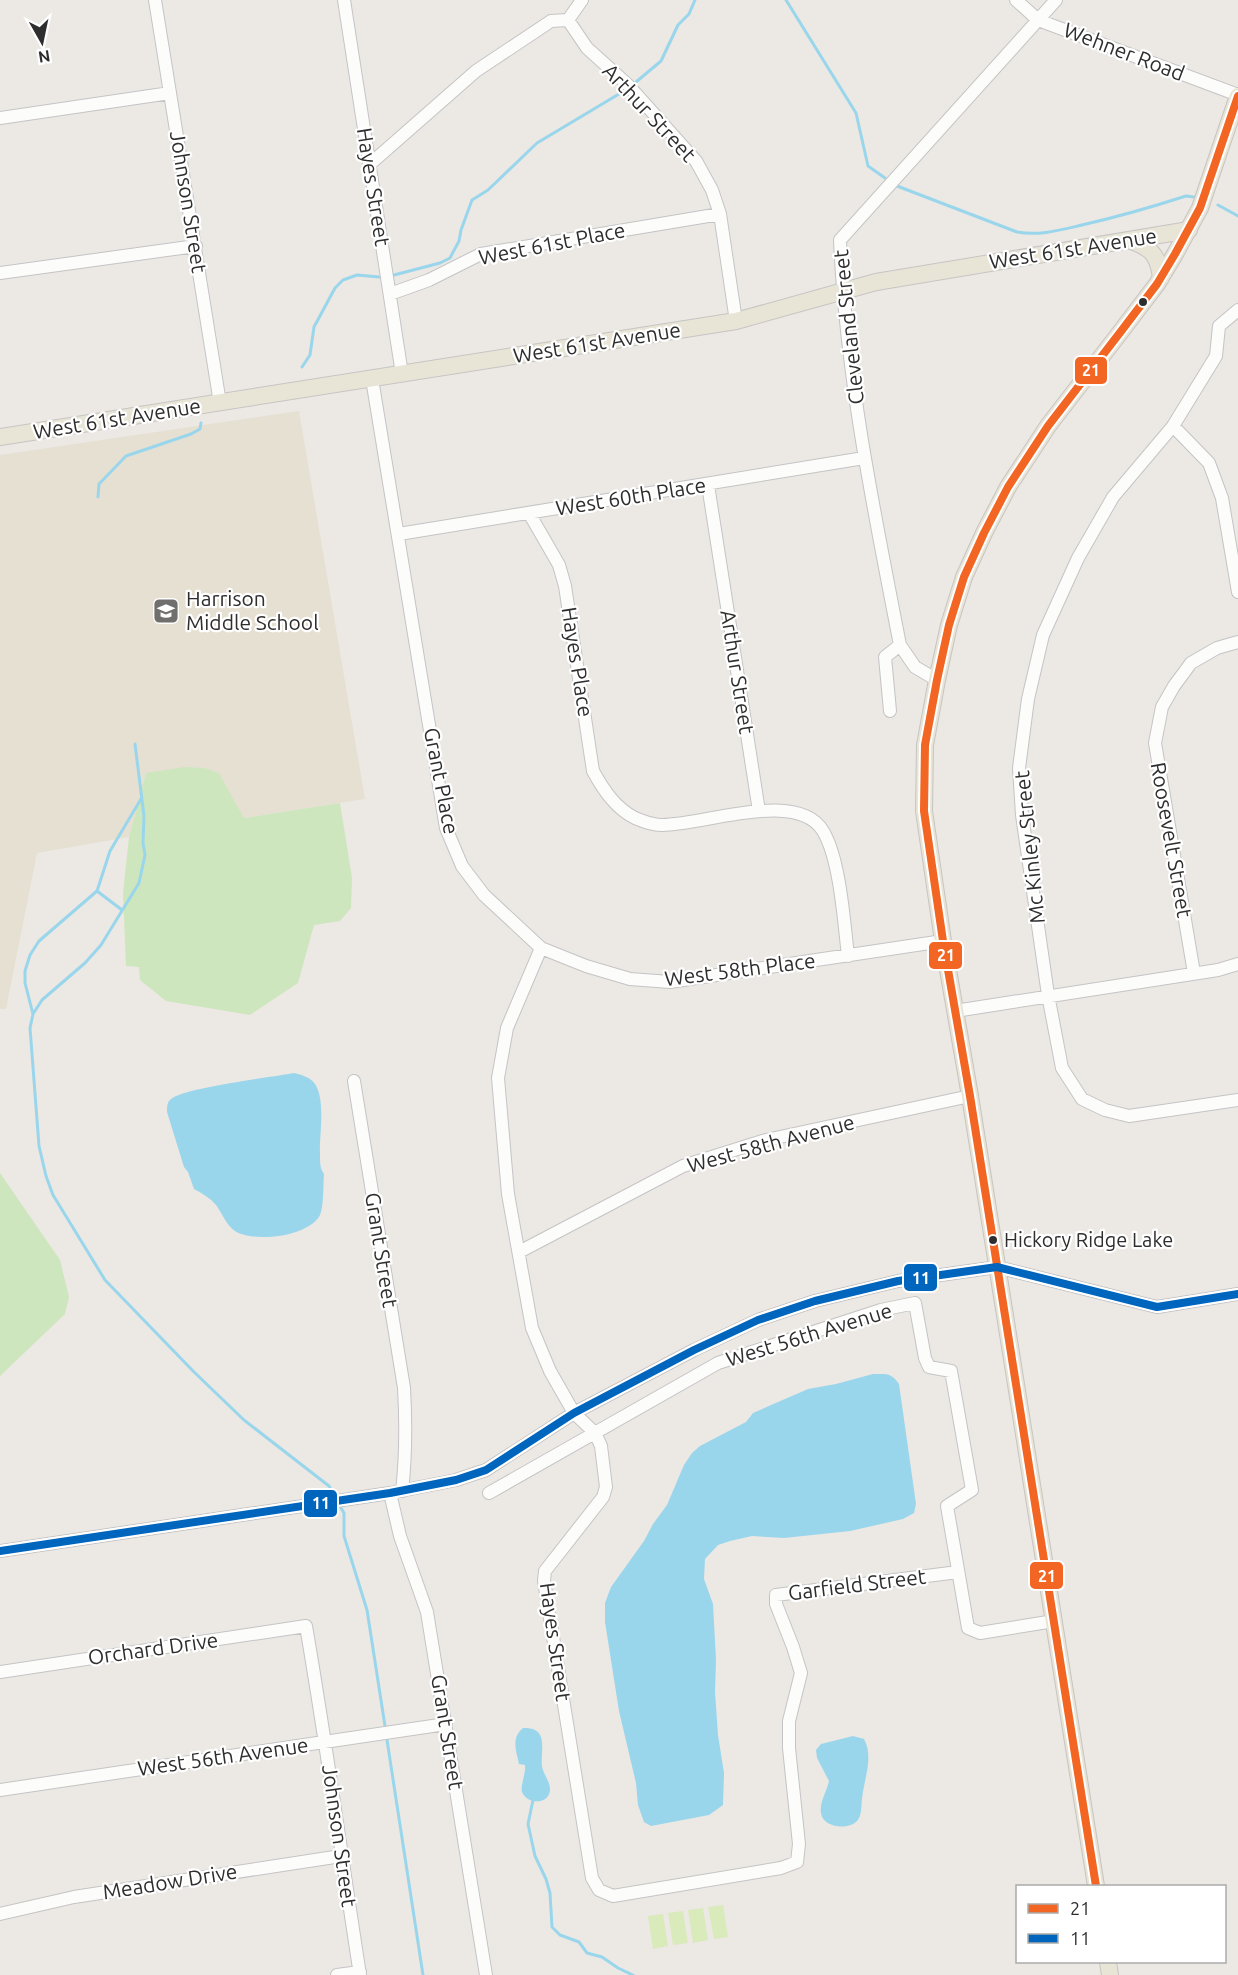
<svg xmlns="http://www.w3.org/2000/svg" width="1238" height="1975" font-family="Ubuntu,sans-serif">
<rect width="100%" height="100%" fill="#ece8e4"/>
<!-- education -->
<path fill="#e6e0d3" d="M299 411 365 799 244 818 146 773 129 837 37 853 6 1009H0V455Z"/>
<!-- green -->
<path fill="#cee6be" d="M185 767 204 768 219 773 244 818 340 803 352 878 351 908 340 921 314 925 298 983 250 1015 166 1001 140 980 139 967 126 966 123 893 129 837 146 773Z
M0 1173 60 1260 69 1297 65 1314 0 1376Z"/>
<!-- pitch -->
<path fill="#d9eabb" d="M723 1905 728 1937 714 1939 708 1907Z
M703 1908 708 1940 693 1943 688 1910Z
M683 1911 688 1943 673 1945 668 1913Z
M663 1914 668 1946 653 1949 648 1916Z"/>
<!-- water -->
<path fill="#99d6ec" d="M294 1073C302 1075 310 1077 315 1084 326 1101 319 1136 320 1155 320 1163 320 1168 324 1174 323 1185 324 1206 320 1215 309 1237 253 1243 235 1231 227 1226 222 1213 216 1205 210 1198 202 1193 194 1189L188 1172 184 1167 167 1112C167 1107 167 1102 171 1099 183 1088 273 1077 294 1073Z
M873 1374C886 1374 891 1372 899 1384L916 1504 914 1513 903 1519 850 1531 784 1538 752 1536 730 1541 718 1545 705 1559 704 1579 713 1604 716 1660 715 1692 718 1735 724 1773 723 1805 709 1815 651 1826 644 1822 638 1805 636 1783 619 1711 605 1622V1603L611 1587 644 1541 653 1524 667 1505 684 1465 692 1453 700 1446 746 1422 753 1413 808 1389 836 1384Z
M523 1728C550 1727 540 1750 542 1767 544 1776 553 1785 549 1794 545 1805 526 1803 522 1792 520 1786 526 1774 525 1765L519 1764C516 1750 511 1738 523 1728Z
M853 1736 864 1739C874 1757 864 1779 862 1799 861 1805 862 1812 859 1818 853 1831 823 1829 821 1813 819 1803 827 1791 829 1781L817 1758 816 1750 821 1744Z"/>
<g fill="none" stroke-linecap="round" stroke-linejoin="round">
<!-- stream -->
<path stroke="#99d6ec" stroke-width="3" d="M786 0 856 113 868 166 885 178
M636 82 661 61 678 25 689 14 695 0
M897 186 1017 232C1040 236 1060 230 1082 225 1117 217 1152 207 1186 196L1194 197
M1218 205 1238 216
M394 275 440 263 450 258 459 241 461 230 472 200 488 190 537 143 624 91
M302 367 310 355 314 327 335 288 343 280 357 275 379 277
M98 497 99 484 126 456 191 434 200 429 201 423
M135 744 144 816 143 843 145 855 139 883 101 945 85 963 42 1000 33 1014 30 1028 39 1146 46 1176 53 1195 105 1280 194 1372 244 1420 329 1486 333 1494
M97 891 122 910
M33 1014 25 983V971L30 955 39 941 97 891 110 851 141 799
M341 1508 344 1513V1536L367 1610 385 1726
M387 1740 423 1975
M533 1800 528 1824 535 1856 546 1879 550 1893 552 1927 560 1935 579 1942 587 1953 602 1957 618 1968 633 1975"/>
<defs>
<path id="minor" d="M155 0 220 403
M344 0 402 374
M1016 0 1038 20 1238 95
M568 20 587 48 628 85 696 161 712 190 720 214 736 321
M0 118 170 93
M370 164 476 71 551 21 568 20 582 0
M0 273 196 246
M390 294 429 280 481 254 720 214
M1238 310 1219 326 1216 356 1173 426 1113 497 1078 558 1043 635 1028 699 1019 768 1022 815 1048 995 1062 1068 1082 1099 1105 1110 1129 1116 1238 1100
M372 379 446 828 462 866 484 895 541 948 507 1028 498 1078 508 1194 532 1328 550 1371 574 1413 595 1433 601 1446 606 1487 603 1497 545 1571 544 1581 592 1878 599 1890 613 1896 781 1868 797 1862 799 1844 789 1748V1721L801 1673 793 1647 776 1604V1595L958 1572
M1173 426 1209 463 1222 498 1238 592
M708 485 759 811
M529 513 559 565 565 586 593 771C603 789 615 808 635 818 642 821 654 825 661 825 702 826 797 788 823 831 840 859 844 922 848 956
M399 534 864 458
M937 680 915 667 900 645C874 511 846 377 840 240L1056 0
M890 711 885 657 900 645
M541 948 586 966 630 979 670 982 943 941
M1194 973 1155 743 1162 707 1174 686 1191 663 1217 648 1238 642
M955 1011 1218 970 1238 964
M354 1081 404 1388C406 1423 406 1456 402 1491
M519 1252 683 1166 766 1140 970 1096
M390 1493 400 1536 427 1612 486 1975
M489 1493 718 1363 881 1310 915 1303 925 1358 929 1367 951 1371 972 1490 947 1506 968 1628 980 1633 1054 1621
M0 1551 390 1493 456 1480 486 1470 574 1413 694 1350 758 1320 815 1301 898 1281 997 1267 1157 1307 1238 1294
M0 1672 306 1626C326 1742 342 1859 360 1975
M0 1790 446 1724
M0 1914 74 1897 341 1856
M337 1975 360 1972"/>
<path id="major" d="M1129 240C1151 248 1158 254 1161 278
M0 437 736 321 876 282 1189 230
M1096 1886 970 1096 943 941 924 811 925 745 937 680 949 625 964 577 984 533 1008 487 1048 426 1122 330 1157 284 1175 254 1200 208 1238 96
M1108 1962 1110 1975"/>
</defs>
<!-- minor casing -->
<use href="#minor" stroke="#c5c4c5" stroke-width="14"/>
<!-- major casing -->
<use href="#major" stroke="#c6c5c4" stroke-width="18"/>
<!-- minor -->
<use href="#minor" stroke="#fcfcfb" stroke-width="12"/>
<!-- major -->
<use href="#major" stroke="#e8e4d6" stroke-width="16"/>
<defs>
<path id="bus-1" d="M1096 1886 970 1096 943 941 924 811 925 745 937 680 949 625 964 577 984 533 1008 487 1048 426 1122 330 1157 284 1175 254 1200 208 1238 96"/>
<path id="bus-2" d="M0 1551 390 1493 456 1480 486 1470 574 1413 694 1350 758 1320 815 1301 898 1281 997 1267 1157 1307 1238 1294"/>
</defs>
<!-- bus-1 casing -->
<use href="#bus-1" stroke="#fff" stroke-width="12"/>
<!-- bus-2 casing -->
<use href="#bus-2" stroke="#fff" stroke-width="12"/>
<!-- bus-1 -->
<use href="#bus-1" stroke="#f26522" stroke-width="8"/>
<!-- bus-2 -->
<use href="#bus-2" stroke="#0065bd" stroke-width="8"/>
</g>
<!-- icons -->
<defs>
<symbol id="school-square" viewBox="-11 -11 22 22"><rect x="-9" y="-9" width="18" height="18" rx="4" fill="#706f6e" stroke="#fff"/><path d="M0-5L7-2L0 1L-7-2ZM-4 1L0 2.5L4 1V4Q0 6-4 4Z" fill="#fff"/></symbol>
</defs>
<g fill-rule="evenodd">
<use href="#school-square" x="151" y="596" width="30" height="30"/>
</g>
<!-- markers -->
<g fill="#2e2e2e" stroke="#fff" stroke-width="2">
<circle cx="1143" cy="302" r="5"/>
<circle cx="993" cy="1240" r="5"/>
</g>
<g text-anchor="middle" stroke-width="4.5" stroke-linejoin="round" paint-order="stroke">
<!-- bus labels -->
<g font-size="20" fill="#2e2e2e" stroke="#fff" text-anchor="start">
<text x="1004" y="1247">Hickory Ridge Lake</text>
</g>
<!-- street labels -->
<g font-size="21" fill="#2e2e2e" stroke="#fff">
<text transform="translate(1124 52) rotate(21)" y="7">Wehner Road</text>
<text transform="translate(649 113) rotate(47)" y="7">Arthur Street</text>
<text transform="translate(373 187) rotate(81)" y="7">Hayes Street</text>
<text transform="translate(188 202) rotate(81)" y="7">Johnson Street</text>
<text transform="translate(552 244) rotate(-11)" y="7">West 61st Place</text>
<text transform="translate(1073 249) rotate(-9)" y="7">West 61st Avenue</text>
<text transform="translate(849 327) rotate(-96)" y="7">Cleveland Street</text>
<text transform="translate(597 343) rotate(-9)" y="7">West 61st Avenue</text>
<text transform="translate(117 419) rotate(-9)" y="7">West 61st Avenue</text>
<text transform="translate(631 497) rotate(-9)" y="7">West 60th Place</text>
<text transform="translate(577 662) rotate(81)" y="7">Hayes Place</text>
<text transform="translate(737 672) rotate(81)" y="7">Arthur Street</text>
<text transform="translate(441 781) rotate(79)" y="7">Grant Place</text>
<text transform="translate(1171 840) rotate(80)" y="7">Roosevelt Street</text>
<text transform="translate(1030 847) rotate(-96)" y="7">Mc Kinley Street</text>
<text transform="translate(740 970) rotate(-7)" y="7">West 58th Place</text>
<text transform="translate(771 1144) rotate(-15)" y="7">West 58th Avenue</text>
<text transform="translate(381 1250) rotate(81)" y="7">Grant Street</text>
<text transform="translate(809 1335) rotate(-17)" y="7">West 56th Avenue</text>
<text transform="translate(857 1585) rotate(-7)" y="7">Garfield Street</text>
<text transform="translate(555 1642) rotate(82)" y="7">Hayes Street</text>
<text transform="translate(153 1649) rotate(-8)" y="7">Orchard Drive</text>
<text transform="translate(447 1732) rotate(81)" y="7">Grant Street</text>
<text transform="translate(223 1757) rotate(-8)" y="7">West 56th Avenue</text>
<text transform="translate(339 1836) rotate(82)" y="7">Johnson Street</text>
<text transform="translate(170 1882) rotate(-9)" y="7">Meadow Drive</text>
</g>
<!-- poi labels -->
<g font-size="21" fill="#2e2e2e" stroke="#fff" text-anchor="start">
<text x="186" y="606">Harrison<tspan x="186" dy="24">Middle School</tspan></text>
</g>
</g>
<g stroke="#fff" stroke-width="2">
<rect x="1074" y="356" width="34" height="29" rx="6" fill="#f26522"/>
<rect x="928" y="941" width="35" height="29" rx="6" fill="#f26522"/>
<rect x="903" y="1263" width="35" height="29" rx="6" fill="#0065bd"/>
<rect x="303" y="1489" width="35" height="29" rx="6" fill="#0065bd"/>
<rect x="1029" y="1561" width="35" height="29" rx="6" fill="#f26522"/>
</g>
<g font-size="16" text-anchor="middle" font-weight="bold" fill="#fff">
<text x="1091" y="376">21</text>
<text x="946" y="961">21</text>
<text x="921" y="1284">11</text>
<text x="321" y="1509">11</text>
<text x="1047" y="1582">21</text>
</g>
<!-- legend -->
<rect x="1016" y="1885" width="210" height="78" fill="#ffffff" stroke="#ababab" stroke-width="1.5"/>
<rect x="1028" y="1904" width="30" height="9" fill="#f26522" stroke="#ababab" stroke-width="1.5"/>
<text x="1070" y="1915" font-size="18" fill="#2e2e2e">21</text>
<rect x="1028" y="1934" width="30" height="9" fill="#0065bd" stroke="#ababab" stroke-width="1.5"/>
<text x="1070" y="1945" font-size="18" fill="#2e2e2e">11</text>
<!-- north arrow -->
<g transform="translate(42 42) rotate(171)" stroke="#ffffff" stroke-width="4.5" paint-order="stroke">
<path d="M0-4.5L10 22L0 15L-10 22Z" fill="#2e2e2e"/>
<text y="-9" font-size="16" font-weight="bold" text-anchor="middle" fill="#2e2e2e">N</text>
</g>
</svg>
